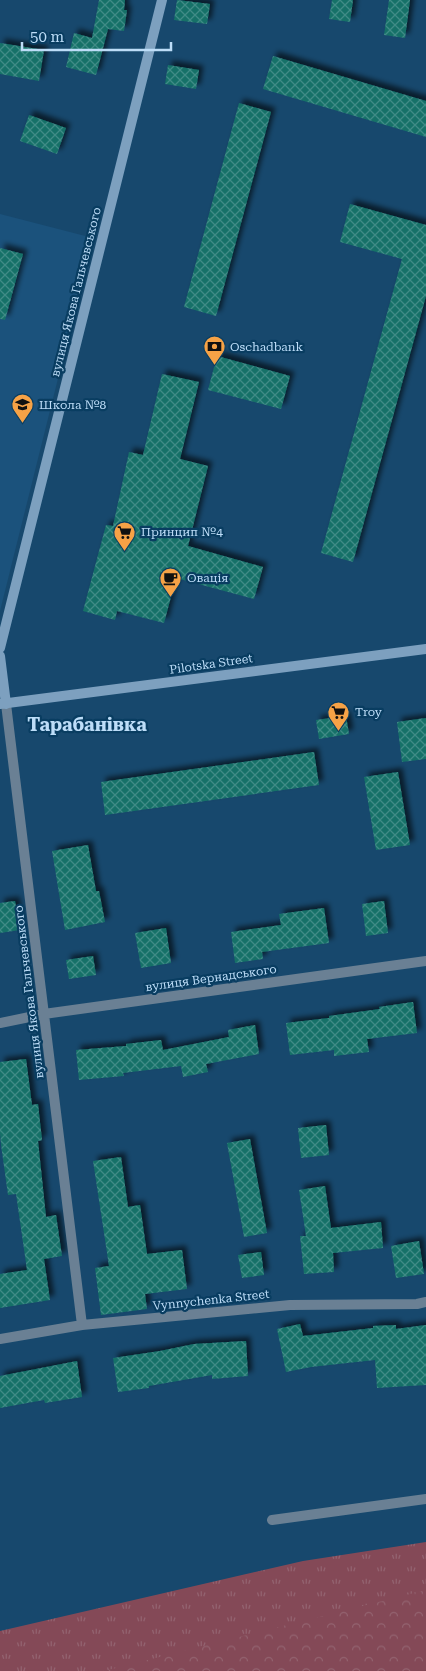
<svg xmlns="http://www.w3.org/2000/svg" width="426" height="1671" font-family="'Roboto Serif',serif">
<defs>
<pattern id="grass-tufts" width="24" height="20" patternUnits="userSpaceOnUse" patternTransform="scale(1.25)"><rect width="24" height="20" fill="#844957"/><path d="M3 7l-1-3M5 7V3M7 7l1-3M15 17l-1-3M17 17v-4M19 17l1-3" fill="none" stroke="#936370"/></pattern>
<pattern id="forest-crowns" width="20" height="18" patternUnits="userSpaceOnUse" patternTransform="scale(1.25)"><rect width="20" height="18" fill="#844957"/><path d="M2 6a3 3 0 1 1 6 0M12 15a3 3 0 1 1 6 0" fill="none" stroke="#936370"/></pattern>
<pattern id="building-cross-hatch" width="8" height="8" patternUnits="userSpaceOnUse" patternTransform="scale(1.25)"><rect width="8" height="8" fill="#157168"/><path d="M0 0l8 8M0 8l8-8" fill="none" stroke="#408b86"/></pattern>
<filter id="shadow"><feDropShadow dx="4.5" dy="-4.5" stdDeviation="2.5" flood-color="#0009"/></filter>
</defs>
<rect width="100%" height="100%" fill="#17486d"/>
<!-- built -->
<path fill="#1b527c" d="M0 214 93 238 0 611Z"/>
<!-- grass -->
<path fill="url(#grass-tufts)" d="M426 1542V1671H0V1631L303 1561Z"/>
<!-- forest -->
<path fill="url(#forest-crowns)" d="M426 1590V1671H103L112 1669Z"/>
<!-- building -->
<path fill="url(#building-cross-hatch)" filter="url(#shadow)" d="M99 0H125L124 10H127L124 31 108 29 96 75 66 67 74 33 92 38Z
M177 0 210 4 207 24 174 20Z
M332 0H353L350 22 329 19Z
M389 0H410L405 38 384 35Z
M0 43 44 50 39 81 0 74Z
M273 56 426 101V137L263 89Z
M168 65 199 70 196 89 165 84Z
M239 103 271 112 216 316 184 307Z
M29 115 66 128 57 154 20 141Z
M350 204 426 225V296L353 562 321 553 402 259 340 242Z
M0 248 23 254 5 320 0 319Z
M217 356 290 376 281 409 208 390Z
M162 374 199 382 180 459 208 466 188 546 263 567 254 599 176 578 164 623 117 611 115 620 83 611 106 525 113 526 129 452 143 455Z
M346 716 349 734 319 739 316 720Z
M426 718V759L402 762 397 722Z
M314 752 319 785 105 815 101 782Z
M398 772 410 845 376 850 364 777Z
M88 845 96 891H99L105 922 65 930 52 851Z
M15 901 20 930 0 933V903Z
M384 901 388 933 366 936 362 904Z
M324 908 329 943 262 952 263 959 235 963 231 932 281 925 279 914Z
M166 928 171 963 141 968 135 933Z
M93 956 96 975 69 979 66 960Z
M413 1002 417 1033 367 1039 369 1052 334 1056V1050L290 1055 286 1023 329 1018V1016L380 1009 379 1007Z
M255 1025 259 1054 206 1064 208 1072 183 1077 181 1066 123 1073 124 1076 79 1080 76 1050 126 1046V1044L161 1040 163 1050 229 1037 228 1030Z
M26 1059 32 1105 38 1104 42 1140 38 1141 46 1217 56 1215 62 1256 44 1259 50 1300 0 1308V1274L27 1270 16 1194 8 1195 1 1145 0 1133V1062Z
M326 1125 329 1155 301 1158 298 1128Z
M250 1139 267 1233 244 1237 227 1143Z
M121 1157 128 1207 140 1205 147 1254 182 1250 187 1289 145 1294 147 1309 101 1315 95 1268 109 1266 93 1161Z
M325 1186 331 1228 381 1222 383 1248 333 1253 334 1272 304 1274 300 1236H306L299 1190Z
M419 1241 424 1274 396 1278 391 1246Z
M261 1252 264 1275 242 1278 238 1255Z
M300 1324 303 1336 373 1328V1326L396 1325V1329L426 1325V1385L377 1388 375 1360 311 1367 286 1372 277 1329Z
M246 1341 248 1376 212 1379V1375L149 1386V1388L118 1392 113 1358 160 1351 194 1344Z
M77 1361 82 1397 45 1403 44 1400 0 1408V1376Z"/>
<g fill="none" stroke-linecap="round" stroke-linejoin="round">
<!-- street -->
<path stroke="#6a8094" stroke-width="10" d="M6 704 82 1325
M0 1023 44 1014 426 961
M0 1339 82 1325 290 1305 417 1304 426 1302
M272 1520 426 1499"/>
<!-- secondary -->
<path stroke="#7da0bf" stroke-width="10" d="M0 648 162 0
M0 656 6 704
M0 704 426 649"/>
</g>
<!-- icons -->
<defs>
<symbol id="bank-pin" viewBox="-11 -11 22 30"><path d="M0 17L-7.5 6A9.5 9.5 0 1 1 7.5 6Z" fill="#f6a246" stroke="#093d61"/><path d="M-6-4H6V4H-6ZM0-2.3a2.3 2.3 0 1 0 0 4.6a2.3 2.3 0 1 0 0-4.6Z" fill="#111"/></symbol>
<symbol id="school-pin" viewBox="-11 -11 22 30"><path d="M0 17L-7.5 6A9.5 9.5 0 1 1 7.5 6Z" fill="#f6a246" stroke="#093d61"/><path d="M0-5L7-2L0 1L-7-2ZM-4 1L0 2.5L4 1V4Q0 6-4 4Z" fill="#111"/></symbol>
<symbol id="supermarket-pin" viewBox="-11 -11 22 30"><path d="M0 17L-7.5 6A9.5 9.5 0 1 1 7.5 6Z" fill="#f6a246" stroke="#093d61"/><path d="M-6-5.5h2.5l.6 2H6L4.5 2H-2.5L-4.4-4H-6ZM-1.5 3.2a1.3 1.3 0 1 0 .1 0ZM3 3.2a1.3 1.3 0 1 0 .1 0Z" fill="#111"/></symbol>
<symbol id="cafe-pin" viewBox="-11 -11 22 30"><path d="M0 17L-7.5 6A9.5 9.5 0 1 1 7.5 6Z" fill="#f6a246" stroke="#093d61"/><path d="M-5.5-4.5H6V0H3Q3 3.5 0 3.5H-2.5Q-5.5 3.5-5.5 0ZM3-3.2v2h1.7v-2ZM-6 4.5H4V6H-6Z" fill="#111"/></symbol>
</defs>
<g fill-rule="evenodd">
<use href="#bank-pin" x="202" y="334" width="25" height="34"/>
<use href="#school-pin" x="10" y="392" width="25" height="34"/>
<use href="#supermarket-pin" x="112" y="520" width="25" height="34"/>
<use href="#cafe-pin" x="158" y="566" width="25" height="34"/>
<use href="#supermarket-pin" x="326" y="700" width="25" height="34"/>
</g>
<g text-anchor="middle" stroke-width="4.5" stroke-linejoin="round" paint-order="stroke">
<!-- street labels -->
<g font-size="12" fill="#bdddf8" stroke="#093d61">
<text transform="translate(76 292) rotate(-76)" y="4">вулиця Якова Гальчевського</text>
<text transform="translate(211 664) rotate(-8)" y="4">Pilotska Street</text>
<text transform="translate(211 978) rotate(-8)" y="4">вулиця Вернадського</text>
<text transform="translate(29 992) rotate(-97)" y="4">вулиця Якова Гальчевського</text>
<text transform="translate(211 1300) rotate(-6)" y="4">Vynnychenka Street</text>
</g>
<!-- poi labels -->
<g font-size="12" fill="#bdddf8" stroke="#093d61" text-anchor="start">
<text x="230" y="351">Oschadbank</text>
<text x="39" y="409">Школа №8</text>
<text x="141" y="536">Принцип №4</text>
<text x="187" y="582">Овація</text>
<text x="355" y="716">Troy</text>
</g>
<!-- district labels -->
<g font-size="18" font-weight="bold" fill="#bdddf8" stroke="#093d61">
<text x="87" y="731">Тарабанівка</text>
</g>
</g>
<!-- scale -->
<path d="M22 42v8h149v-8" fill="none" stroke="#bdddf8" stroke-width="2.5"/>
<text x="30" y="42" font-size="15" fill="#bdddf8" stroke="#093d61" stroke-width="4" paint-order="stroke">50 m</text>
</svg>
